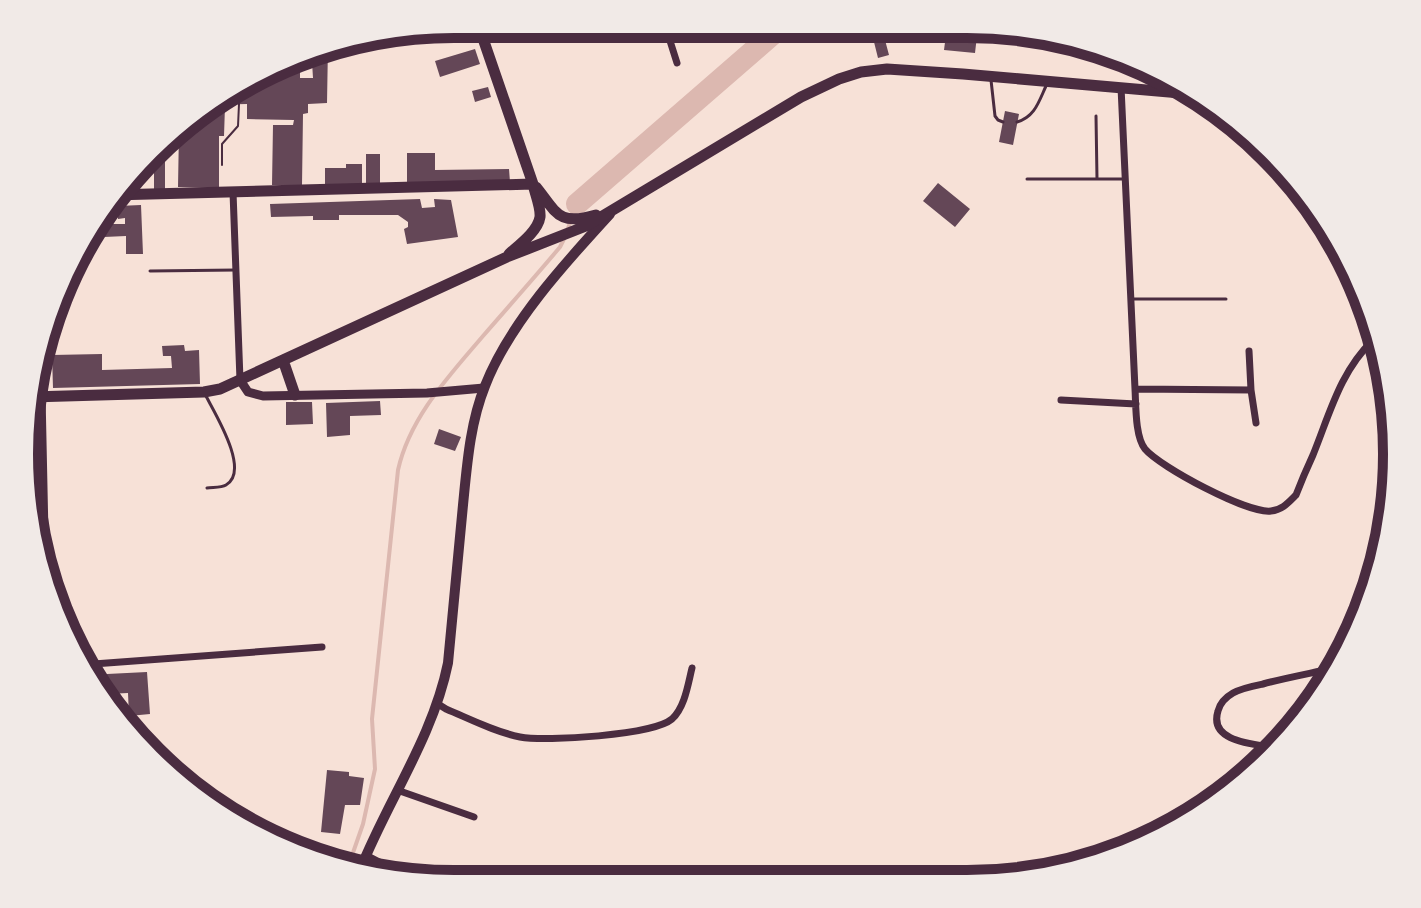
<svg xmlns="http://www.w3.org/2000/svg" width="1421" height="908" font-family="Cabin,sans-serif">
<rect width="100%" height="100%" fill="#f7e1d7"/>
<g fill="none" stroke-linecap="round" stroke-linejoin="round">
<!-- stream -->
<path stroke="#dcb8b0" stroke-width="4" d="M567 231 577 204
M348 867 363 824 375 769 372 719 398 470C410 417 449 376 483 336 509 306 535 277 560 247L564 239"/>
<!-- river -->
<path stroke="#dcb8b0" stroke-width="22" d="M577 204 782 26"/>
</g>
<!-- building -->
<path fill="#644757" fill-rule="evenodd" d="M947 27H978L975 53 944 50Z
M885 40 889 55 878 58 874 42Z
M328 45 327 103 308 104V113L303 114 302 185H272L273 125H293L294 120 247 119V104L206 105 215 97 316 47ZM312 62 313 78H300V63Z
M475 49 480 64 440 77 435 61Z
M488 87 491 97 475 102 472 91Z
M205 106H225L224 136H219V188L178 187 179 130Z
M1005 111 1019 114 1013 145 999 142Z
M165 143V189L154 190V154Z
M407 153H435V170L509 169 510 182 407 184Z
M366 154H380V186H366Z
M346 164H362V186H325V168H346Z
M141 165V173H134V191H114Z
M938 183 970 209 955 227 923 201Z
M420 199 422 208 435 207 434 199 451 200 458 237 407 244 404 229 408 227V222L398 215H339V220H313V216L271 217 270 204Z
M141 205 143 254H126V236L104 237 103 222H97L105 208 110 207 111 224H125V218L118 219V206Z
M184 345 185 351 199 350 200 384 53 388 52 355 102 354V370L172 368 171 356H163L162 346Z
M380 401 381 415 350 416V435L327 437 326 403Z
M286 402H312L313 424 286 425Z
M28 410H35V426H25Z
M439 429 461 437 455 451 434 444Z
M147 672 150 714 129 716 128 693 107 694 108 701 87 675Z
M327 770 349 772V776L364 778 360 805H345L340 834 321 832Z"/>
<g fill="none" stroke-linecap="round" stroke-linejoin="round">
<!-- path -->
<path stroke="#4a2c40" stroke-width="2" d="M222 165V144L238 126 239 104"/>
<!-- service -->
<path stroke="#4a2c40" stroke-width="3" d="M991 80 995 116 998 120 1003 122
M1096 116 1097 179
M1017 122C1035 117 1039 101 1046 86
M1027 179H1125
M150 271 236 270
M1131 299H1226
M206 396C214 412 251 471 226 485 221 488 212 487 207 488"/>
<!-- minor -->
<path stroke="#4a2c40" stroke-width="7" d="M665 25 677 63
M1121 87 1135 389C1136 405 1135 437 1145 449 1160 467 1248 514 1271 511 1282 510 1288 503 1296 495 1301 482 1307 468 1313 455 1330 413 1340 372 1373 340
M233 192 240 380
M41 347 46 582
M1249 351 1251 390
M1135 389 1251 390 1256 423
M1061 400 1136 404
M80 665 322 647
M438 704 446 709C470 719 495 732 520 737 546 742 653 735 672 719 685 707 688 684 692 668
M1277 748C1257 744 1208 743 1218 711 1220 703 1226 697 1233 693 1242 688 1253 686 1263 684 1285 678 1307 674 1330 669
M397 790 474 817
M366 855 414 880"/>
<!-- tertiary -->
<path stroke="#4a2c40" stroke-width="9" d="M240 380 248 392 263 396 427 393 484 388"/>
<!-- secondary -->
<path stroke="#4a2c40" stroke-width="10" d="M360 870C388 800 433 737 448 663 453 611 458 558 463 505 467 465 470 423 485 386 509 324 565 263 610 214"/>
<!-- primary -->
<path stroke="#4a2c40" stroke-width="11" d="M478 24 533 184C535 194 541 207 540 217 538 231 519 245 509 254
M536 187C557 213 558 226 596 215
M112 195 533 184
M283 360 295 395
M31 397 204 392 220 389 507 257 586 226 801 97 839 79 861 72 887 69 963 74 1192 94"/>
</g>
<!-- crop -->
<path d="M0 0H1421V908H0ZM454 38H967A416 416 0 0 1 1383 454V454A416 416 0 0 1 967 870H454A416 416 0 0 1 38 454V454A416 416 0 0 1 454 38Z" fill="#f1eae7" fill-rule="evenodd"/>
<path fill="none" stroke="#4a2c40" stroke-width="10" d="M454 38H967A416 416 0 0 1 1383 454V454A416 416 0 0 1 967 870H454A416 416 0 0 1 38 454V454A416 416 0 0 1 454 38Z"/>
</svg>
